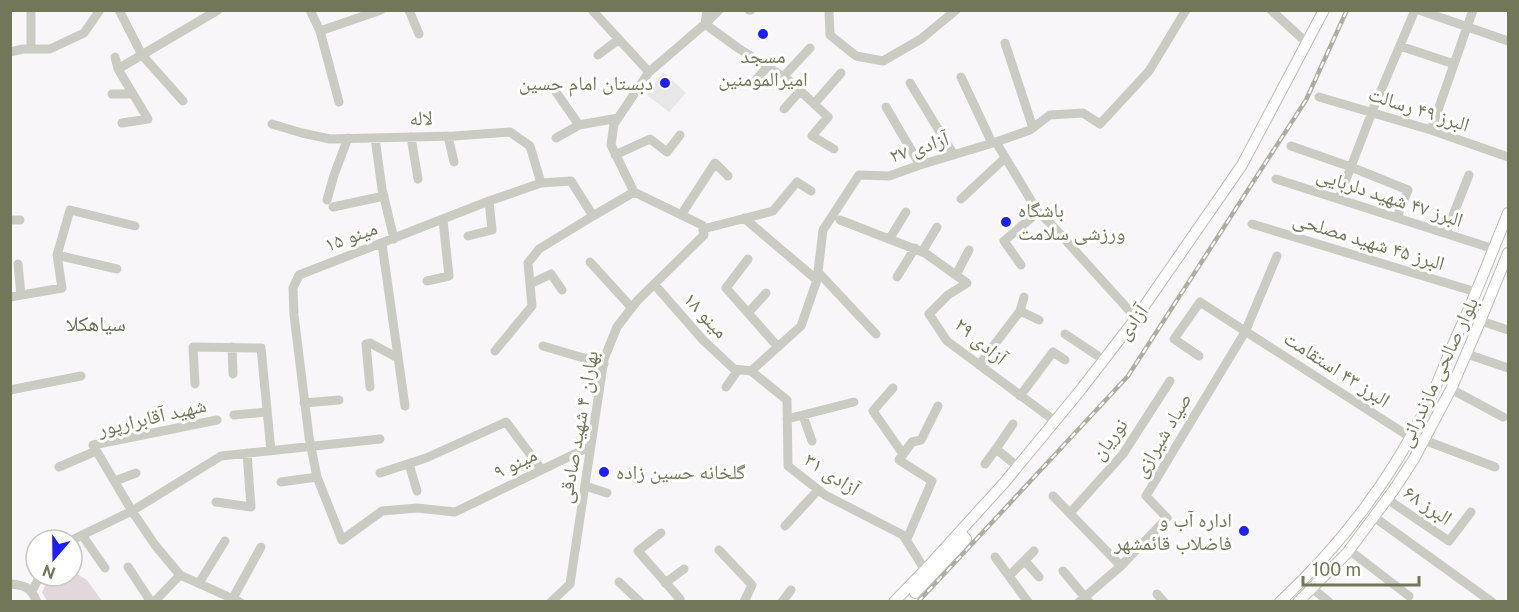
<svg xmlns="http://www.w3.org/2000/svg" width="1519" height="612" font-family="'Public Sans','Noto Naskh Arabic',sans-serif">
<rect width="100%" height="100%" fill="#f8f6f9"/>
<!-- built -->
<path fill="#e8e7e7" d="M663 72 686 93 669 112 647 95Z"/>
<!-- green -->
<path fill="#e1d7dd" d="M72 571 87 580 102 601H47L42 592 50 576H72Z"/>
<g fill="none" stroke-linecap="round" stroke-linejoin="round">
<defs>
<path id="major" d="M915 593 963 543 966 539 960 532
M894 602 925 570 1004 483 1079 392 1136 318 1242 165 1324 10
M1280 602C1339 547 1389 482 1425 410 1438 384 1447 357 1459 331 1477 292 1492 252 1508 213
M1298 602 1347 553 1393 491 1414 459 1451 389 1474 336 1508 253"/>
</defs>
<!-- major casing -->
<use href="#major" stroke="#bcbeb4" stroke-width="12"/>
<!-- minor -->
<path stroke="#caccc3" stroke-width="9" d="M119 10 142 55 183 101
M310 10 320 31 381 10
M409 10 419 34
M592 10 649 72
M719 10 705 24 738 48 790 81 828 117 812 136 834 149
M749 10H751
M829 10 830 35 856 56 883 61 921 39 956 10
M1271 10 1307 43
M1419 10 1508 41
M31 11V49
M320 31 339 102
M1005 43 1033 128
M1400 46 1454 64
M10 52 23 49H50L84 33 100 10
M598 55 618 40
M115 57 118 69
M783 77 810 48
M961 77 992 143
M910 83 954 155
M752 85 767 67
M556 92 579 125 618 118
M112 94H133
M1319 97 1431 130 1508 157
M814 104 841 73
M886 107 920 165
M784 109 800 91
M122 123 148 119 118 69 218 10
M272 124 302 133 330 139 454 136 510 132 530 146 541 183
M1431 130 1473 10
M448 136 454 162
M411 137 418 179
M375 138 382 189 394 239
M556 138 579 125
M996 142 1030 130 1050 115 1083 113 1100 124 1149 71 1186 10
M1291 146 1351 167 1408 190 1397 217
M615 155 650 139 667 152 680 135
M1276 179 1494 249
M1339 198 1374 107 1415 10
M961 199 1005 158
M327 200 334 175 348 138
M333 207 384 196
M681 215 715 163 728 176
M744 218 817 280
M10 220H20
M840 220 925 253 967 283 948 295 929 314 947 341 1055 421
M1252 224 1476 292
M703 229 773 211 797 182 811 191
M1446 233 1469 175
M468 236 492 230 489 201
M890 238 906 212
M382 244 405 406
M922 252 937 227
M57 255 117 269
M748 259 726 288 778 347
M590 262 632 308
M18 264 21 295
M1021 265 1004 241 1038 212
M818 272 876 334
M956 275 969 250
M897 277 915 248
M427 281 449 276 443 220
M530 284 551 274 562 290
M654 284 703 340 734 369 751 371 787 400 788 466 825 495 903 535 925 570
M10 297 62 288 57 255 70 210 135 226
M1020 311 1024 297
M748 313 766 293
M1481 321 1508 330
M1065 334 1104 360
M543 346 604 364
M232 347 233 374
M495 351 532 306 528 263 539 249 593 216
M1467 354 1508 368
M1199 356 1174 339 1200 302 1410 437
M979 365 1020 311 1039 320
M751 371 801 326 817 280 823 230 859 175 889 176 920 165 996 142 1038 212 1050 223 1136 318
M195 384 193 347 261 348 271 451
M370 387 366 344 370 343 398 358
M726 387 738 370
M893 388 873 411 903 454
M1451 389 1503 417
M10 390 81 376
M1020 396 1053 352 1065 360
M304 403 339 400
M234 415 267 412
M803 416 812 441
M787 419 854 402
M217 420 93 445 132 511 221 456 380 439
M1013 424 996 449 1017 466
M1424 440 1495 467
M591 446 455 512 417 508 382 511 342 540 317 477 309 437 294 315 293 288 299 275 489 201 541 183 571 181 593 216 634 192
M409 464 417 491
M985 464 996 449
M59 467 96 451
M380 473 426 458 506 422 542 470
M115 481 136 473
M281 482 317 477
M585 486 607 493
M1053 496 1121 566
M1387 499 1449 541 1471 512
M216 502 251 507 247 453
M1070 513 1123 454 1170 381
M1374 517 1492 602
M785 526 818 490
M661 533 638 551 680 599 678 602
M82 535 105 568
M907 539 932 481 899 460 912 442 921 440 938 406
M72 540 132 511 155 545 180 575 240 602
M719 550 752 585 744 602
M1349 550 1409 596
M995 557 1028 602
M1025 561 1039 577
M128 567 151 602
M1063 571 1089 602
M1009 576 1034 551
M619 582 640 602
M199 583 225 541
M665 583 684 569
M10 584C26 585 31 588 37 602
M1312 588 1329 602
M32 591 40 576
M1157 594 1164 602
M233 598 261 547
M154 602 180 575
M551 602 570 584 604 359 617 327 637 301 704 235 702 225 634 192 611 145 614 124 649 72 705 24 707 10
M782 602 791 590
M1079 602 1121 566 1167 518 1146 496 1245 332 1277 256"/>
<!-- major -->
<use href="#major" stroke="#fff" stroke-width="10"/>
<defs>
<path id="rail" d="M918 602 1128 376 1306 100 1347 10"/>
</defs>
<!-- rail casing -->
<use href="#rail" stroke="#acafa0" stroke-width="4.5"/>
<!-- rail -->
<use href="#rail" stroke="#fff" stroke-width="2" stroke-dasharray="7" stroke-linecap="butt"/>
</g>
<!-- markers -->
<g fill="#1f1ff0" stroke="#fff" stroke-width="2">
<circle cx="763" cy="34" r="6"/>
<circle cx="665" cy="83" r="6"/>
<circle cx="1006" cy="222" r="6"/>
<circle cx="604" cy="472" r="6"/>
<circle cx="1244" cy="531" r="6"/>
</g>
<g text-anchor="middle" stroke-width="6" stroke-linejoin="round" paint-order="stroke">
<!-- poi labels -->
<g font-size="20" fill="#717758" stroke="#fff" text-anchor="end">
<text x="763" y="63" text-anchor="middle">مسجد<tspan x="763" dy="23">امیرالمومنین</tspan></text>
<text x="653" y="90">دبستان امام حسین</text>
<text x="1018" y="217" text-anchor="start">باشگاه<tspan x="1018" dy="23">ورزشی سلامت</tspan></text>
<text x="616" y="479" text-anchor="start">گلخانه حسین زاده</text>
<text x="1232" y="527">اداره آب و<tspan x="1232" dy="23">فاضلاب قائمشهر</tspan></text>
</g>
<!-- street labels -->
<g font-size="20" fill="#717758" stroke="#fff">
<text transform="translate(1419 109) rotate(18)" y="7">البرز ۴۹ رسالت</text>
<text transform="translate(421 118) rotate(-2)" y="7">لاله</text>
<text transform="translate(919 147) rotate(-18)" y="7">آزادی ۲۷</text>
<text transform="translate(1390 197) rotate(18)" y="7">البرز ۴۷ شهید دلربایی</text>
<text transform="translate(351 236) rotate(-20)" y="7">مینو ۱۵</text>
<text transform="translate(1369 241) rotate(17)" y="7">البرز ۴۵ شهید مصلحی</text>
<text transform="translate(706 315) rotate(47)" y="7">مینو ۱۸</text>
<text transform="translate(1132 322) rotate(-54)" y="7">آزادی</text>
<text transform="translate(981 341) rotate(40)" y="7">آزادی ۲۹</text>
<text transform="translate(1337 369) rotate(33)" y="7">البرز ۴۳ استقامت</text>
<text transform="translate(1438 372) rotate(-65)" y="7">بلوار صالحی مازندرانی</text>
<text transform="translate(152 417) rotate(-13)" y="7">شهید آقابرارپور</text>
<text transform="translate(578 427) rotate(-80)" y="7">بهاران ۴ شهید صادقی</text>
<text transform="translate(1162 435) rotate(-59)" y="7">صیاد شیرازی</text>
<text transform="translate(1109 439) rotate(-53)" y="7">نوریان</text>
<text transform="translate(515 463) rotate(-26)" y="7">مینو ۹</text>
<text transform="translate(832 474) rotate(33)" y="7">آزادی ۳۱</text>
<text transform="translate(1428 505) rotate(34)" y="7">البرز ۶۸</text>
</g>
<!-- neighbourhood labels -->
<g font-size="21" fill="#686e54" stroke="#fff">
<text x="96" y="331">سیاهکلا</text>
</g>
</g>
<!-- border -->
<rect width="1519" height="612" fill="none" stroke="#717758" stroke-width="24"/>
<!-- north arrow -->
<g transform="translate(54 558) rotate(200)"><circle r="28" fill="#ffffff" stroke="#c6c9bc" stroke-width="1.5"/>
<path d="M0-4.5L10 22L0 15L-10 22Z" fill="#1f1ff0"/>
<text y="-9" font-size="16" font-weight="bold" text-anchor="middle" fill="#717758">N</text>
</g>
<!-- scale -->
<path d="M1303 576v9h116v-9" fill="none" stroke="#717758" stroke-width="3"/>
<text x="1312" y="576" font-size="18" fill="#717758" stroke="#ffffff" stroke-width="4.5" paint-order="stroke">100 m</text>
</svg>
